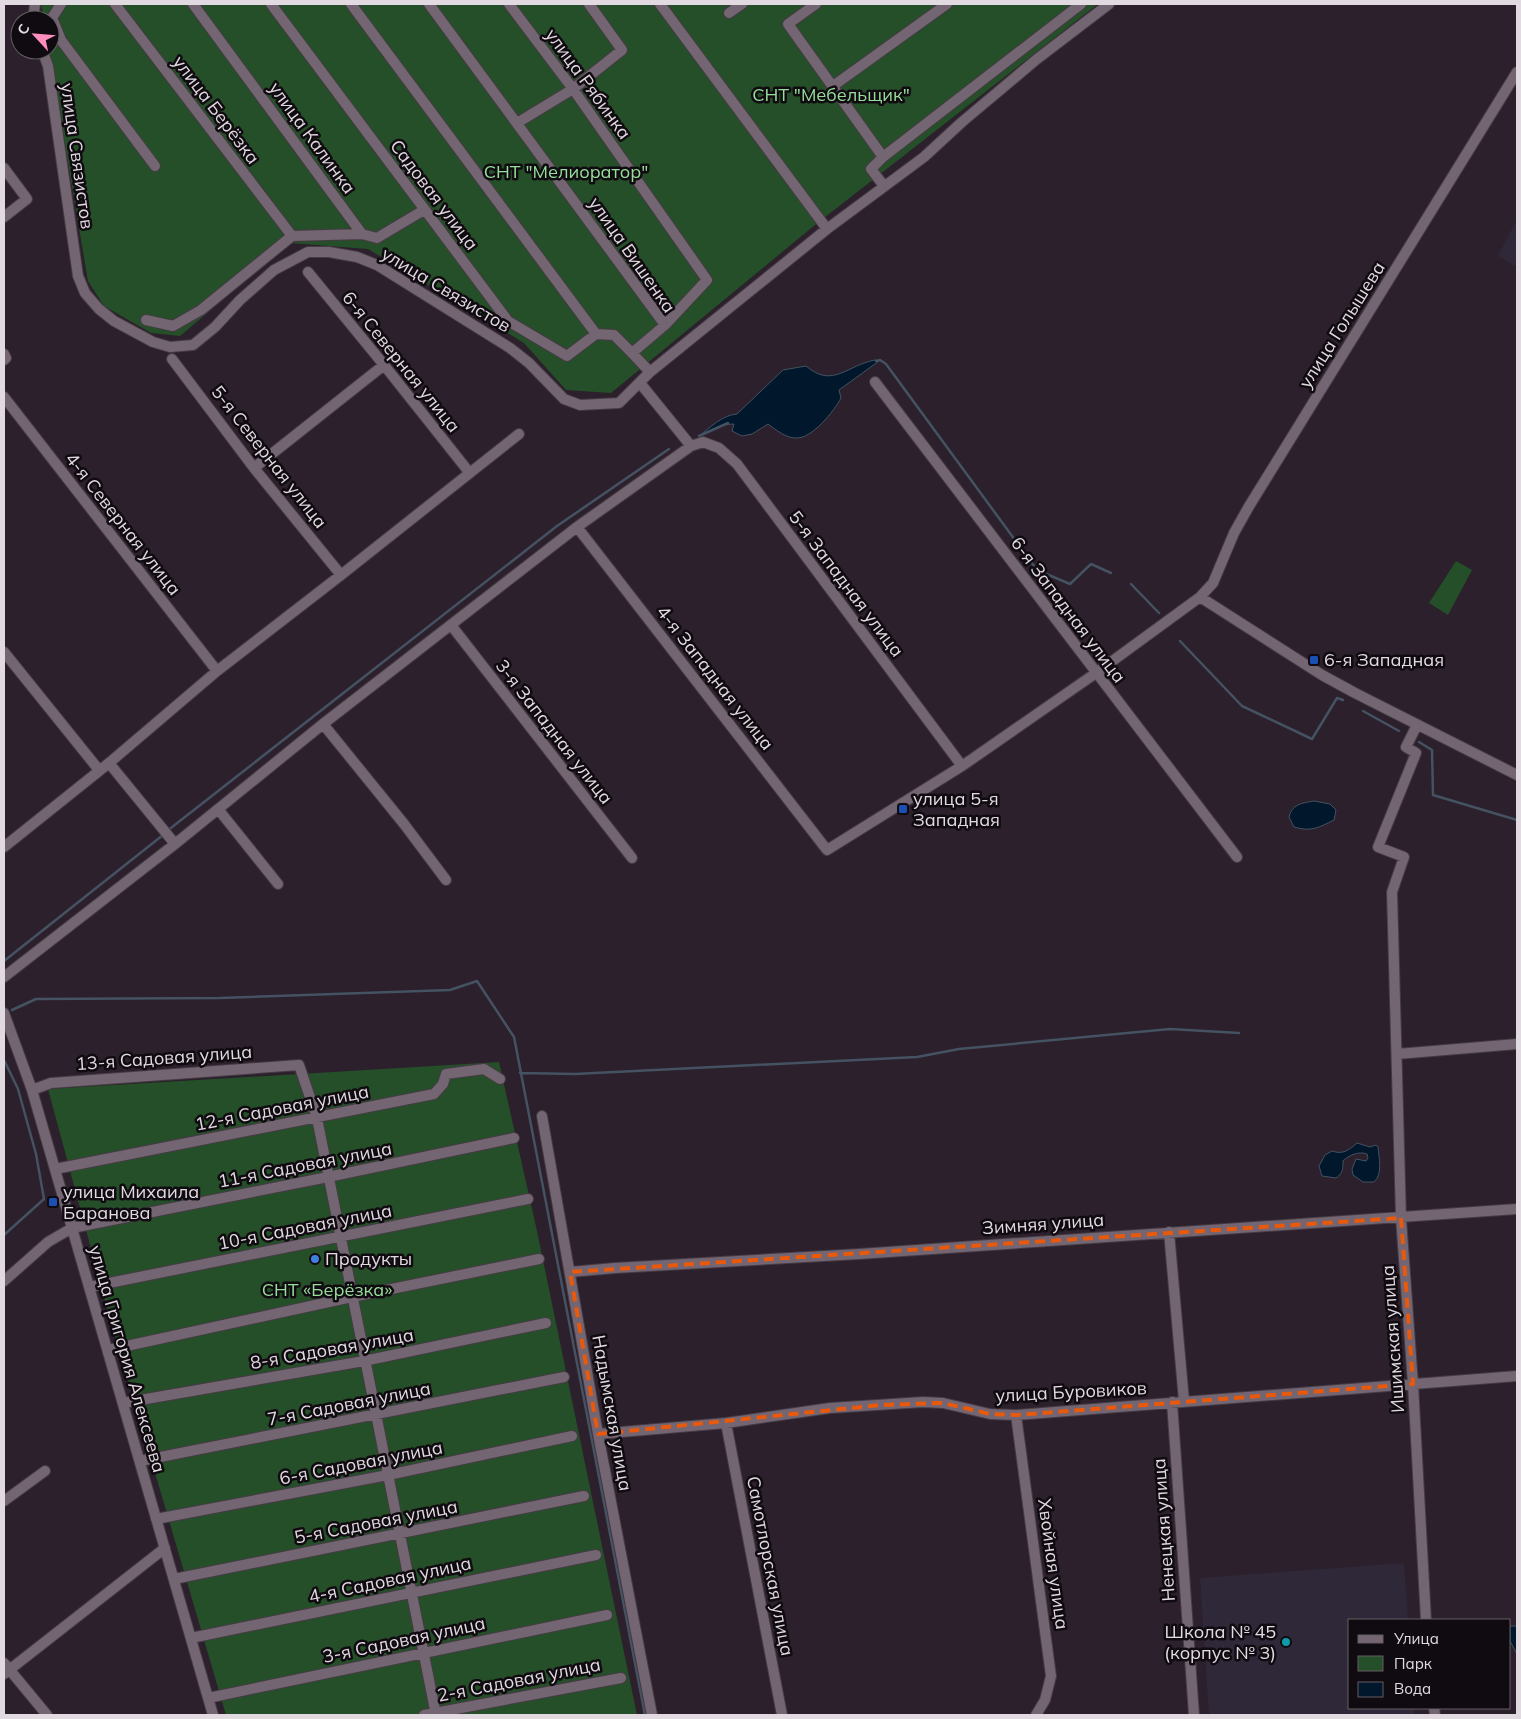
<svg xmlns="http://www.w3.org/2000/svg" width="1521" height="1719" font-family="Mulish,sans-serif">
<rect width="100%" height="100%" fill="#2b202b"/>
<!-- education -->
<path fill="#2e2838" d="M1517 219V267L1498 256Z
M1404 1563 1408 1620H1350V1708H1414V1715H1209L1200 1578Z"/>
<!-- green -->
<path fill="#254f28" d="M41 4H1098L815 225 611 393 566 390 524 343 368 249 290 243 180 336 151 333 104 306 88 281 49 50 50 20H44Z
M1456 561 1472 570 1448 615 1429 603Z
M499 1062 537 1231 637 1715H226L110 1319 48 1089Z"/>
<!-- water -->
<path fill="#00172c" stroke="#445262" d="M875 360 879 361 839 390 841 398C834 411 812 439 796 438 786 438 776 430 768 424L752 434 742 436 732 431 734 424C720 424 711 430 699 436 710 428 722 415 737 414L783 370 806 366C833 389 847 365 875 360Z
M1314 801 1330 804 1336 810 1334 820C1318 828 1311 832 1294 827L1289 817C1292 804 1302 803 1314 801Z
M1357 1143 1370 1147 1376 1145 1378 1147C1379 1158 1383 1174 1374 1182H1363L1353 1175 1352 1169 1356 1159 1366 1161 1368 1158 1367 1154C1359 1151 1349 1155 1343 1161 1343 1169 1343 1173 1336 1178L1322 1176 1319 1166 1325 1155 1332 1151C1343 1155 1349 1150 1357 1143Z
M1510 1626H1517V1654L1510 1641Z"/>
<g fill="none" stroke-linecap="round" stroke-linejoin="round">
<!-- stream -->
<path stroke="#445262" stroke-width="2.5" d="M876 361 880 360 886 364 1037 570 1070 584 1091 564 1111 573
M699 436 728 423
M1131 584 1159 613
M1180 641 1242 706 1312 739 1337 698 1343 700
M1363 711 1399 731
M1419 742 1432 750 1433 795 1517 820
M167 831 557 526 669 449
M4 961 163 835
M12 1010 36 999 220 998 450 990 477 981 514 1037 645 1715
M4 1060 18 1089 36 1154 44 1199 4 1235
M520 1073 575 1074 917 1057 959 1049 1170 1029 1239 1033"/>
<defs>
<path id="minor" d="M61 4 52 18 61 40 155 166
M115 4 292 236 362 234
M193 4 362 234 377 238 424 210
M271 4 508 321 567 356 596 334
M351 4 596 334 614 335 632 353
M429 4 665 325 632 353 650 372
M509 4 573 89 707 280 665 325
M660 4 827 229
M816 4 788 24 883 157 871 169 884 186
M729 13 742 4
M33 20 35 4
M42 50 48 66 78 276 85 293 99 309 114 321 153 342 170 347 193 345 215 327 240 300 274 270 308 252H329L357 257 377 265 510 348 529 363 564 399 580 405 619 403 650 372 827 229 924 157 962 122 1037 59 1109 4
M833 86 947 4
M517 123 573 89 622 50 589 4
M883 157 1081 4
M4 168 27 199 4 217
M308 272 384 365 469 472
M146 320 173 326 201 310 292 236
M4 354 6 358 4 360
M172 359 254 468 341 575
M875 382 1237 857
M640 383 691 446
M4 397 217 671
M254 468 384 365
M577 527 827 850 962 766 1096 673 1200 597 1213 583 1234 533 1248 508 1517 72
M1200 597 1322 675 1355 693 1517 775
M451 625 632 858
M4 652 99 770
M323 724 404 824 446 880
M1417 725 1406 747 1416 753 1378 847 1404 857 1392 892 1401 1218 1413 1384 1426 1620
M109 763 175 844
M218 809 278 884
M4 847 109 763 217 671 341 575 519 434
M4 977 175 844 323 724 577 527 691 446 703 442 719 448 737 464 962 766
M4 1013 32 1090 213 1715
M1397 1054 1517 1044
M32 1090 51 1083 299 1065 317 1118 436 1715
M542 1116 598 1434 652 1715
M55 1169 434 1094 443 1084 446 1074 484 1069 500 1079
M1169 1232 1184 1401
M570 1272 615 1268 859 1254 1517 1209
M4 1281 48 1242 72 1228 328 1177 514 1138
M89 1287 528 1199
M108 1350 352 1297 539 1259
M1172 1402 1194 1715
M123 1403 364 1361 546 1323
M1016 1415 1051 1676 1045 1700 1036 1715
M726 1423 782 1715
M598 1434 726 1423 830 1408 923 1402 943 1403 990 1414 1016 1415 1517 1376
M140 1461 564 1377
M4 1501 45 1471
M156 1519 388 1475 572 1436
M174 1579 584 1496
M191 1638 596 1555
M4 1663 47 1715
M4 1674 165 1548
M208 1698 607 1615
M1434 1708 1435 1715
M424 1715 621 1678"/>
</defs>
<!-- minor casing -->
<use href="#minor" stroke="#453b44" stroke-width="12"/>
<!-- minor -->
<use href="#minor" stroke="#736572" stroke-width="10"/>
</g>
<!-- marked area -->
<path fill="none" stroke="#e8590c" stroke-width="4" stroke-dasharray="10 6" stroke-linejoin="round" d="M1401 1218 1413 1384 1016 1415 990 1414 943 1403 881 1405 598 1434 570 1272Z"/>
<!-- markers -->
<g fill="#1a4fb4" stroke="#100b10" stroke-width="2">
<rect x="1309" y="655" width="10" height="10" rx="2.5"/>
<rect x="898" y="804" width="10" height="10" rx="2.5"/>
<rect x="48" y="1197" width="10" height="10" rx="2.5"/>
</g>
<circle fill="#3f7fe0" stroke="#100b10" stroke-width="2" cx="315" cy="1259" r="5"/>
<circle fill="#0f9aa8" stroke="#100b10" stroke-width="2" cx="1286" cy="1642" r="5"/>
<g text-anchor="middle" stroke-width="5" stroke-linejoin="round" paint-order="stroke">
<!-- street labels -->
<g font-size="18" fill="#e2dae1" stroke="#100b10">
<text transform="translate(588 84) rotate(54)" y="6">улица Рябинка</text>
<text transform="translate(216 110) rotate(53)" y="6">улица Берёзка</text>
<text transform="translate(312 138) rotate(54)" y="6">улица Калинка</text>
<text transform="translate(77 156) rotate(82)" y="6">улица Связистов</text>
<text transform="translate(434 195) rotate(53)" y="6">Садовая улица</text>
<text transform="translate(632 255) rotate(55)" y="6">улица Вишенка</text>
<text transform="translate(446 290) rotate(31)" y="6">улица Связистов</text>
<text transform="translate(1342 325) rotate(-58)" y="6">улица Голышева</text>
<text transform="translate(401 362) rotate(51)" y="6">6-я Северная улица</text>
<text transform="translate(269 457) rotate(52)" y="6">5-я Северная улица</text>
<text transform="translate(123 524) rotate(52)" y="6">4-я Северная улица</text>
<text transform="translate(846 584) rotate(53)" y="6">5-я Западная улица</text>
<text transform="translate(1068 610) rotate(53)" y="6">6-я Западная улица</text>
<text transform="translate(715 678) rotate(52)" y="6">4-я Западная улица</text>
<text transform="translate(554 732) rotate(52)" y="6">3-я Западная улица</text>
<text transform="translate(164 1058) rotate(-4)" y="6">13-я Садовая улица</text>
<text transform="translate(282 1108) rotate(-11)" y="6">12-я Садовая улица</text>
<text transform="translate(305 1165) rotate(-11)" y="6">11-я Садовая улица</text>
<text transform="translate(1043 1224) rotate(-4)" y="6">Зимняя улица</text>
<text transform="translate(305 1227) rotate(-11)" y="6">10-я Садовая улица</text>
<text transform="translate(1393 1339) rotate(-94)" y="6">Ишимская улица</text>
<text transform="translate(332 1349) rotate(-10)" y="6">8-я Садовая улица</text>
<text transform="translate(127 1359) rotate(74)" y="6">улица Григория Алексеева</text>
<text transform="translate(1071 1392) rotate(-3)" y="6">улица Буровиков</text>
<text transform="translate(349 1404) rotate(-11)" y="6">7-я Садовая улица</text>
<text transform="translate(612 1413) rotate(80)" y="6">Надымская улица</text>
<text transform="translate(361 1463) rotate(-11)" y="6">6-я Садовая улица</text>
<text transform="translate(376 1522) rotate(-11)" y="6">5-я Садовая улица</text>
<text transform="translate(1164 1530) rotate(-94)" y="6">Ненецкая улица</text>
<text transform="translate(1053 1564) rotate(82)" y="6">Хвойная улица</text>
<text transform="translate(770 1566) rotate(79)" y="6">Самотлорская улица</text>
<text transform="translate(390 1580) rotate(-12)" y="6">4-я Садовая улица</text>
<text transform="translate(404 1640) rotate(-12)" y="6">3-я Садовая улица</text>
<text transform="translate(519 1680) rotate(-11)" y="6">2-я Садовая улица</text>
</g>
<!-- park labels -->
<g font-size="18" fill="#96de99" stroke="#100b10">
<text x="831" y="101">СНТ "Мебельщик"</text>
<text x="566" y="178">СНТ "Мелиоратор"</text>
<text x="327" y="1296">СНТ «Берёзка»</text>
</g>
<!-- poi labels -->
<g font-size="18" fill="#e2dae1" stroke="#100b10" text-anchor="start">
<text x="1324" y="666">6-я Западная</text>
<text x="913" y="805">улица 5-я<tspan x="913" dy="21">Западная</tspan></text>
<text x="63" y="1198">улица Михаила<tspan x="63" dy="21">Баранова</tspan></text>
<text x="325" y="1265">Продукты</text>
<text x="1276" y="1638" text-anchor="end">Школа № 45<tspan x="1276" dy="21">(корпус № 3)</tspan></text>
</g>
</g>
<!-- border -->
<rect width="1521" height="1719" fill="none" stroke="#e2dae1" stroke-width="10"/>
<!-- legend -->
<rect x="1348" y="1619" width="162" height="90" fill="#100b10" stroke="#645e64"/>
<rect x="1358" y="1635" width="25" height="8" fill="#736572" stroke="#645e64"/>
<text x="1394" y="1644" font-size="15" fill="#e2dae1">Улица</text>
<rect x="1358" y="1656" width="25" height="15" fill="#254f28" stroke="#645e64"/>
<text x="1394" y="1669" font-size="15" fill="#e2dae1">Парк</text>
<rect x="1358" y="1682" width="25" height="15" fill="#00172c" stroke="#645e64"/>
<text x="1394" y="1694" font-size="15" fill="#e2dae1">Вода</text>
<!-- north arrow -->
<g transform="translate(35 35) rotate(296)"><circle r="24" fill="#100b10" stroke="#645e64"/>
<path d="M0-4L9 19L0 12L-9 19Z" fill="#fe8ebe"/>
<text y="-8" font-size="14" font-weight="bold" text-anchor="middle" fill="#e2dae1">С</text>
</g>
</svg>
